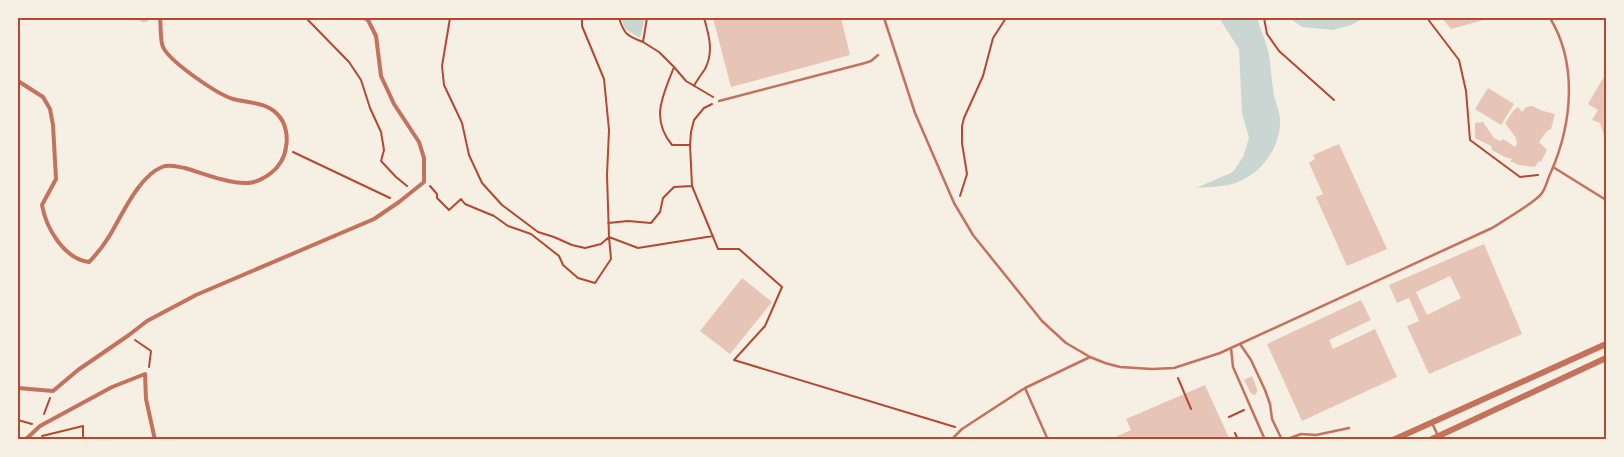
<svg xmlns="http://www.w3.org/2000/svg" width="1624" height="457" font-family="Figtree,sans-serif">
<rect width="100%" height="100%" fill="#f6efe4"/>
<!-- water -->
<path fill="#c9d6d2" d="M621 18H645L640 38 625 29Z
M1219 18H1257C1260 28 1265 39 1268 50 1271 63 1271 76 1273 89 1274 99 1279 109 1280 119 1281 146 1263 172 1238 182 1225 187 1210 187 1196 188L1233 172 1243 157 1249 138 1242 113 1239 49Z
M1289 18H1364L1351 25 1333 30 1302 27Z"/>
<!-- building -->
<path fill="#e6c5b7" fill-rule="evenodd" d="M135 18H150L147 22H142Z
M713 18H841L850 55 731 87Z
M1442 18H1491L1451 29Z
M1606 73V142L1600 123 1592 120 1598 110 1588 104Z
M1488 88 1514 104 1501 125 1475 109Z
M1532 106 1543 111 1555 114 1551 129 1547 131 1539 142 1547 150 1541 162 1539 161 1535 167 1519 165 1510 161 1512 159 1505 157 1492 150 1491 146 1475 138V123L1483 122 1494 138 1501 141 1503 139 1515 147 1517 144 1516 138 1505 123 1514 110 1518 107 1522 112 1526 107Z
M1339 144 1387 249 1347 266 1316 197 1323 194 1309 163 1315 159 1313 155Z
M1484 244 1522 334 1429 374 1407 326 1419 321 1409 298 1397 303 1389 285ZM1450 276 1461 298 1427 315 1416 292Z
M742 278 772 302 730 354 700 331Z
M1361 300 1371 320 1329 340 1333 349 1375 329 1397 377 1302 421 1267 344Z
M1252 376 1257 389V392L1255 395 1252 394 1250 392 1244 380Z
M1205 385 1230 440H1108L1131 430 1126 419Z"/>
<g fill="none" stroke-linecap="round" stroke-linejoin="round">
<!-- path -->
<path stroke="#b5482f" stroke-width="2" d="M306 18 349 62 361 80 370 108 381 132 384 150 381 161 396 177 407 186
M450 18 442 66 444 85 462 123 469 155 482 183 502 205 538 232 554 237 572 245 585 248 601 244 609 237 607 175 609 130 604 79 582 26V18
M619 18C624 34 627 36 643 42
M647 18 643 42 659 52 674 67C663 96 650 118 672 145H690
M1264 18 1267 34 1279 51 1334 100
M1427 18 1459 60 1466 91 1470 140 1520 177 1538 175
M674 67 686 81 713 97
M694 86C697 80 701 75 705 69 714 52 709 35 704 18
M712 104 704 108 694 120 691 132 690 145 692 186 718 249H739L782 287 765 326 734 360 955 427
M293 152 390 198
M430 186 437 194V198L449 210 461 199 465 204 494 216 508 226 531 234 559 256 563 265 578 278 595 283 611 259 609 237 638 248 713 236
M960 196 967 174 962 143V126L964 118 983 76 993 38 1006 18
M608 223 628 221 651 223 660 212 663 198 674 187 692 186
M135 340 151 351 149 367
M1178 378 1191 409
M44 414 50 398
M1229 417 1244 410
M18 420 32 424
M1235 433 1238 440
M42 436 83 426V440"/>
<!-- service -->
<path stroke="#c5725c" stroke-width="2.5" d="M884 18 915 113 954 203 973 235 1042 321 1066 343 1090 357 1105 363 1120 367 1152 369 1174 368 1220 353 1492 228C1503 221 1536 202 1542 193 1546 187 1548 178 1551 172 1572 124 1578 64 1550 18
M719 101 865 63 871 61 878 55
M1553 167 1606 200
M1240 344 1251 360 1265 390 1270 404 1272 419 1282 440
M1231 348 1233 367 1265 440
M1025 388 1048 440
M1432 423 1440 440
M951 440 962 429 1025 388 1090 357
M1285 440 1301 434 1316 435 1349 428"/>
<!-- pedestrian -->
<path stroke="#c5725c" stroke-width="4" d="M18 81 43 97 50 109 53 125 56 179 42 205C46 228 64 259 89 262 97 254 104 245 110 235 122 215 139 176 162 167 169 164 178 167 185 168 202 173 230 184 247 183 255 183 265 178 271 173 279 167 285 157 286 147 288 137 286 123 278 115 267 102 248 103 233 99 217 94 170 62 163 47 160 41 161 25 160 18
M18 388 53 391 78 370 129 335 147 321 196 295 374 219 399 202 424 182V158L419 142 394 104 381 76 376 36 368 20 364 18
M25 440 40 426 112 387 145 374 146 399 155 440"/>
<!-- tertiary -->
<path stroke="#c5725c" stroke-width="6" d="M1393 440 1606 344
M1430 440 1606 358"/>
</g>
<!-- border -->
<rect width="1624" height="457" fill="none" stroke="#f6efe4" stroke-width="38"/>
<rect x="19" y="19" width="1586" height="419" fill="none" stroke="#b5482f" stroke-width="2"/>
</svg>
